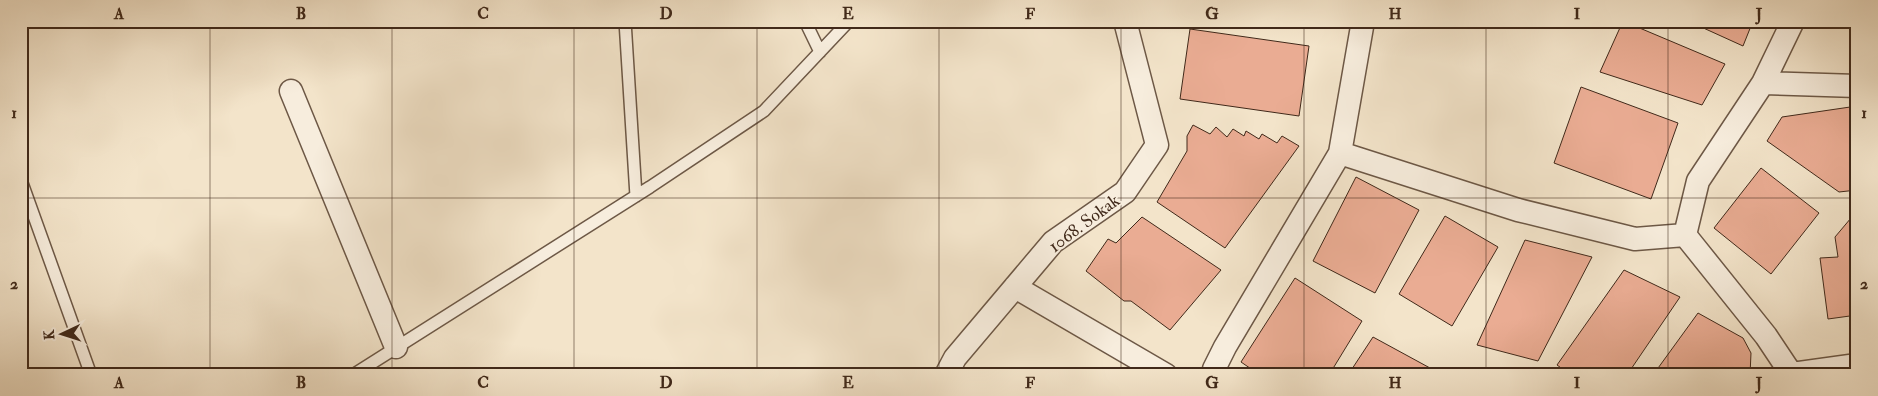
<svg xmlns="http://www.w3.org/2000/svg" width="1878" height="396" font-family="'IM FELL Double Pica',serif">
<rect width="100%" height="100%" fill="#f3e4ca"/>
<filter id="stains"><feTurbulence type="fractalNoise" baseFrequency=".004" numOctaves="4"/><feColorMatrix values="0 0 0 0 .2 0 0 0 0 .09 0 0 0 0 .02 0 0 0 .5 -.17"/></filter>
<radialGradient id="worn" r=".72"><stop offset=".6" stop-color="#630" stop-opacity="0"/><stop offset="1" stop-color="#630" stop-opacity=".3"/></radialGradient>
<!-- building -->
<path fill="#eaac93" stroke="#40291a" d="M1260 21H1333V26L1260 24Z
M1623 21 1725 64 1702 105 1600 72Z
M1688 21H1753L1743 46Z
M1190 29 1309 46 1299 116 1180 99Z
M1581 87 1678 123 1651 199 1554 163Z
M1857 106V190L1839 192 1767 141 1782 117Z
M1193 125 1210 134 1216 127 1227 137 1233 129 1244 136 1246 131 1259 139 1262 134 1277 143 1282 136 1299 146 1225 248 1157 202 1187 151V136Z
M1761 168 1819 213 1771 274 1714 228Z
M1356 177 1419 210 1375 293 1313 261Z
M1445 216 1498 247 1452 326 1399 294Z
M1142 217 1221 270 1170 330 1131 301H1124L1086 271 1108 239 1116 243Z
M1851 218H1857V315L1828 319 1820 258 1838 257 1835 237Z
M1525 240 1592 257 1538 361 1477 345Z
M1624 270 1680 297 1627 375H1571L1557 365Z
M1295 278 1362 321 1329 375H1260L1241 362Z
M1698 313 1743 338 1751 353 1750 375H1653Z
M1373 337 1430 368 1426 375H1348Z"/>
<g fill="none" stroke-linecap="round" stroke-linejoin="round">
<defs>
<path id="lane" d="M625 21 636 196
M805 21 820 52
M21 180 91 375
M353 375 650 187 764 111 849 21"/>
<path id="street" d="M1763 83 1857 86
M291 91 396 347
M1340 153 1518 210 1635 239 1685 235
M1015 287 1166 375
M1792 374 1857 365
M946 375 955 358 1053 242 1125 192 1157 145 1125 21
M1214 375V369L1225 347 1340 153 1363 21
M1792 375 1766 336 1685 235 1698 181 1763 83 1793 21"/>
</defs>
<!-- lane casing -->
<use href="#lane" stroke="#6d5846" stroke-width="14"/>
<!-- street casing -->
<use href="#street" stroke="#6d5846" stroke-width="25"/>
<!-- lane -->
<use href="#lane" stroke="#f7eddd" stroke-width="11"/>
<!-- street -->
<use href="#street" stroke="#f7eddd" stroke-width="22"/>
</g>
<!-- grid -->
<path fill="none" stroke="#40291a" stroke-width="1" stroke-opacity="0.55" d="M210 21V375M392 21V375M574 21V375M757 21V375M939 21V375M1121 21V375M1304 21V375M1486 21V375M1668 21V375M21 198H1857"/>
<g text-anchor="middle" stroke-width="4" stroke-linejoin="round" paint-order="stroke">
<!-- street labels -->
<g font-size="18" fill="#40291a" stroke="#f7eddd">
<text transform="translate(1084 223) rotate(-37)" y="6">1068. Sokak</text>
</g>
</g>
<!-- margin -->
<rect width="1878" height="396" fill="none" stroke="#f3e4ca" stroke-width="55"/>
<!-- north arrow -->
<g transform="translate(62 334) rotate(266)" stroke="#f7eddd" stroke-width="4" paint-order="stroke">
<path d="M0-4L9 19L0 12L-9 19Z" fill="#40291a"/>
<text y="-8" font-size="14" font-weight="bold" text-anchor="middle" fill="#40291a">K</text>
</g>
<rect x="28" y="28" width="1822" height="340" fill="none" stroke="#40291a" stroke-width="2"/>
<g font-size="16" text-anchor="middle" font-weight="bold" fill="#40291a">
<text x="119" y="19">A</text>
<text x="301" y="19">B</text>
<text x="483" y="19">C</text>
<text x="666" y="19">D</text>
<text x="848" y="19">E</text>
<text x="1030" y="19">F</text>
<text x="1212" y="19">G</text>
<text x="1395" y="19">H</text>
<text x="1577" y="19">I</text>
<text x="1759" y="19">J</text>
<text x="14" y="118">1</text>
<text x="1864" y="118">1</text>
<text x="14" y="289">2</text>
<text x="1864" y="289">2</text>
<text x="119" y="388">A</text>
<text x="301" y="388">B</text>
<text x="483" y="388">C</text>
<text x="666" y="388">D</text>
<text x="848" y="388">E</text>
<text x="1030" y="388">F</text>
<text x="1212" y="388">G</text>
<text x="1395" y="388">H</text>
<text x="1577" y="388">I</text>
<text x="1759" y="388">J</text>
</g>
<rect width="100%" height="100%" filter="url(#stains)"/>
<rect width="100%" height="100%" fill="url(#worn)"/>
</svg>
